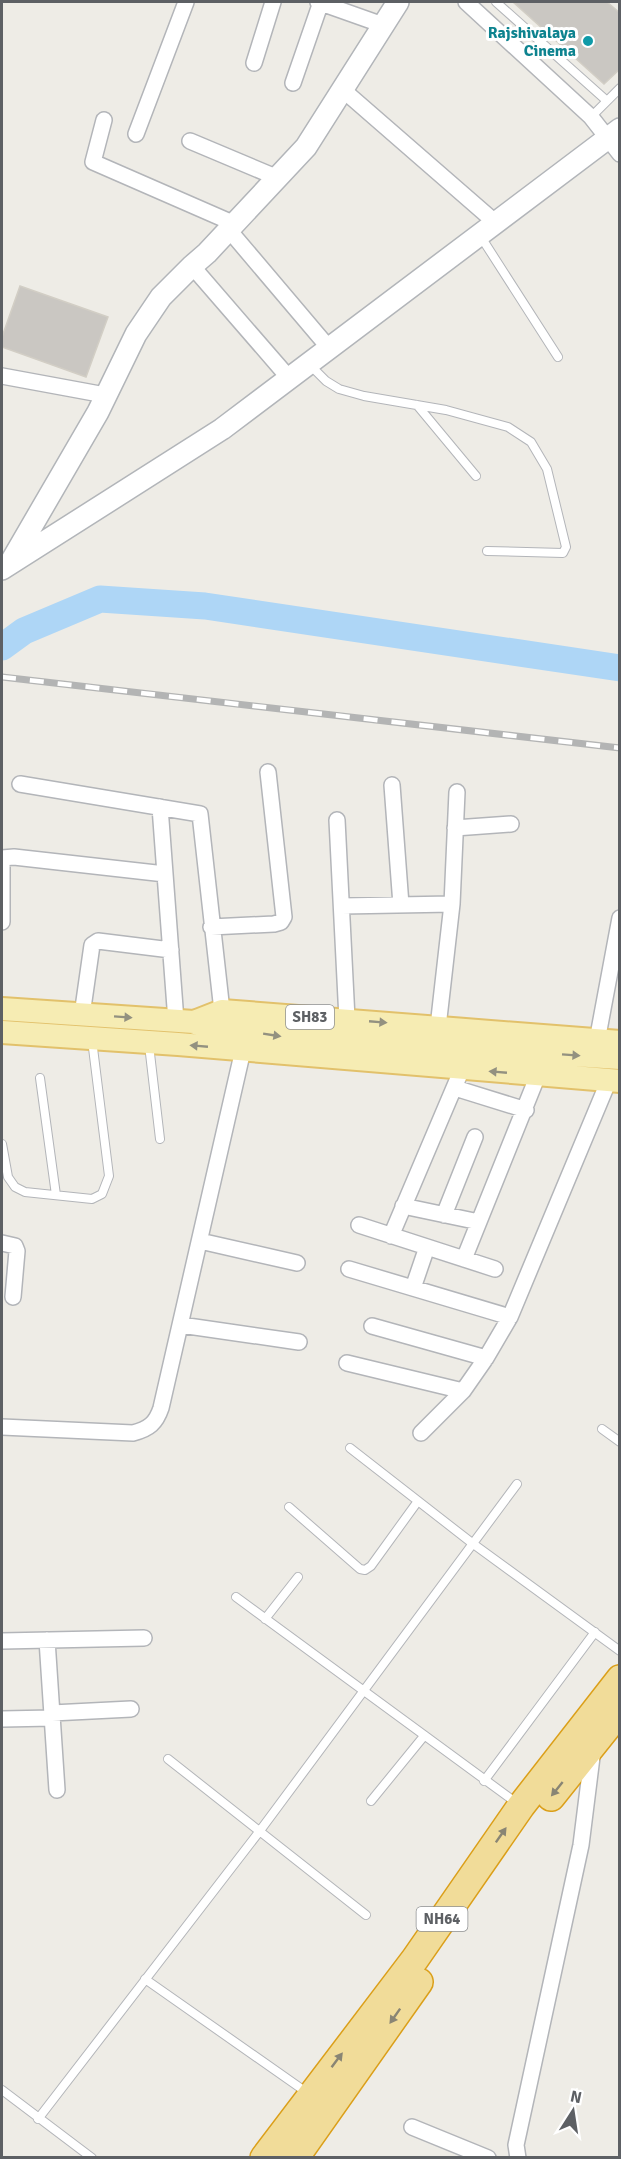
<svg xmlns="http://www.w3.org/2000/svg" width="621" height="2159" font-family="Signika,sans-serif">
<rect width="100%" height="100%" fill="#eeece6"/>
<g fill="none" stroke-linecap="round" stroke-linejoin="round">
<!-- river -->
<path stroke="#aed6f6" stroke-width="27" d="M2 647 24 631 100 599 205 606 620 668"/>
</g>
<!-- building -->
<path fill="#cac7c2" stroke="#d2cec5" stroke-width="1.5" d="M513 2H607L620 13V69L604 84Z
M20 286 108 317 86 377 2 347V337Z"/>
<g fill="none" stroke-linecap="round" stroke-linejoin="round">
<defs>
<path id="lane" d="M496 2 607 101
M591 117 620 88
M481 237 558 357
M310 365 326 381 339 389 364 396 446 410 508 427 531 442 547 469 566 547 563 553 487 551
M417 405 476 476
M149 1045 160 1139
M40 1078 56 1195
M2 1144 8 1177 15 1187 25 1192 92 1199 102 1194 109 1176 92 1040
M602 1429 620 1442
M350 1448 472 1543 620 1651
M289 1507 360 1569 365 1570 371 1566 418 1501
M236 1597 518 1804
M265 1619 298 1577
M168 1759 366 1915
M484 1781 595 1632
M371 1801 424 1736
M145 1979 309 2094
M2 2090 92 2158
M38 2119 259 1832 517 1484"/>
<path id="street" d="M318 2 383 25
M466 2 591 117 620 154
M254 63 273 2
M293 83 321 2
M342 89 496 223
M104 120 93 162 235 224
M136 134 186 2
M190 141 278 178
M229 230 329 348
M192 266 289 378
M2 376 105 395
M20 784 200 814 222 1011
M392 785 401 905
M160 807 176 1021
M337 820 347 1019
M455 828 511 824
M2 858 14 857 165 874
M2 858V922
M342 906 452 904
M211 927 274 924 281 922 284 917 268 772
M82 1015 92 945 98 941 171 950
M438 1027 452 904 457 792
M597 1041 620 918
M455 1088 526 1110
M403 1206 479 1222
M444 1215 475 1137
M359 1225 495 1269
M391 1236 462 1069
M200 1241 297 1263
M2 1243 15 1246 17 1251 13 1297
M464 1259 538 1075
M349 1269 510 1317
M413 1288 427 1247
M181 1325 299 1342
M372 1326 486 1358
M347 1363 463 1391
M2 1427 133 1433C149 1429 156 1423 161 1408L243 1050
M421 1433 463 1391 486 1358 510 1317 609 1080
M47 1640 57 1790
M2 1641 144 1638
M52 1713 131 1709
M2 1719 52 1718
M412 2127 488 2158
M518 2158 516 2145 581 1845 593 1749"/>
<path id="secondary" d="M12 560 98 412 136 334 161 297 192 266 207 253 306 147 398 2
M2 569 222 429 620 129"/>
<path id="primary" d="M2 1009 194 1022 222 1011 620 1042
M195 1023 302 1039 375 1042 620 1058
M2 1032 178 1044 620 1081"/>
<path id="highway" d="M551 1797 620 1711
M264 2158 415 1959 521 1806 620 1679
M295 2158 419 1982"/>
</defs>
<!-- lane casing -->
<use href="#lane" stroke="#b3b5b9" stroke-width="10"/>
<!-- street casing -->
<use href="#street" stroke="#b3b5b9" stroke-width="18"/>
<!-- secondary casing -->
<use href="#secondary" stroke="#b2b5b9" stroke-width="24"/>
<!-- primary casing -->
<use href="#primary" stroke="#e2c16b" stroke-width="26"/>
<!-- highway casing -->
<use href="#highway" stroke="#db9f19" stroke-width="30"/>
<!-- lane -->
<use href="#lane" stroke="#fff" stroke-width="8"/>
<!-- street -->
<use href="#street" stroke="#fff" stroke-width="15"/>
<!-- secondary -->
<use href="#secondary" stroke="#fff" stroke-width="21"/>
<!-- primary -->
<use href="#primary" stroke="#f6ecb3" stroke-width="22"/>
<!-- highway -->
<use href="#highway" stroke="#f1dc99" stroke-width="27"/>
<defs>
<path id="rail" d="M2 677 620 748"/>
</defs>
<!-- rail casing -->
<use href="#rail" stroke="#b3b4b4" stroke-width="7"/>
<!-- rail -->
<use href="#rail" stroke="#fff" stroke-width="4.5" stroke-dasharray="14" stroke-linecap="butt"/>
</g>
<!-- one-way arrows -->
<defs><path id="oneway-solid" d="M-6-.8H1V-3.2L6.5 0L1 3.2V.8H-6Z" transform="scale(1.5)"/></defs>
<g fill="#939180">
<use href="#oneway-solid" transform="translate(123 1017) rotate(4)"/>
<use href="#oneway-solid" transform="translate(378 1022) rotate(5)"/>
<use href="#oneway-solid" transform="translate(272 1035) rotate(9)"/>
<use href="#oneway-solid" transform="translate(199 1046) rotate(-175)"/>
<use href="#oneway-solid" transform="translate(571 1055) rotate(4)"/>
<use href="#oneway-solid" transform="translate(498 1072) rotate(-175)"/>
</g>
<g fill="#898574">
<use href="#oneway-solid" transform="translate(557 1789) rotate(129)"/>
<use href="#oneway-solid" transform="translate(501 1835) rotate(-55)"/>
<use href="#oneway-solid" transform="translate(395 2016) rotate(125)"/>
<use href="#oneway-solid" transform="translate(337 2060) rotate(-53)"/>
</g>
<!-- markers -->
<circle fill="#0f9aa8" stroke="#fff" stroke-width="2" cx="588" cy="41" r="6"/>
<g text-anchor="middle" stroke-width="6" stroke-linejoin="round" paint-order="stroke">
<!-- shield labels -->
<g fill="#fff" stroke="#8e9092" stroke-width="1.5">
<rect x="286" y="1005" width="48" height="24" rx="4.5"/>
<rect x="416.5" y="1907" width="51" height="24" rx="4.5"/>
</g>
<g font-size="15" font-weight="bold" fill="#5d6064">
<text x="310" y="1022">SH83</text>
<text x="442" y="1924">NH64</text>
</g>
<!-- culture labels -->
<g font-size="16" font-weight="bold" fill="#0d838f" stroke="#fff" text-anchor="end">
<text x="576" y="38">Rajshivalaya<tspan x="576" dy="18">Cinema</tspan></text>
</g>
</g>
<!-- border -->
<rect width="621" height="2159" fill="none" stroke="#5d6064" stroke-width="6"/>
<!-- north arrow -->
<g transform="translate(573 2111) rotate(12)" stroke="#ffffff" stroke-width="4.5" paint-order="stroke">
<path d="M0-4.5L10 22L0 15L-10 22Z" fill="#5d6064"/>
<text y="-9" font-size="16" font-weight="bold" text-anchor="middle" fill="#5d6064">N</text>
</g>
</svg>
